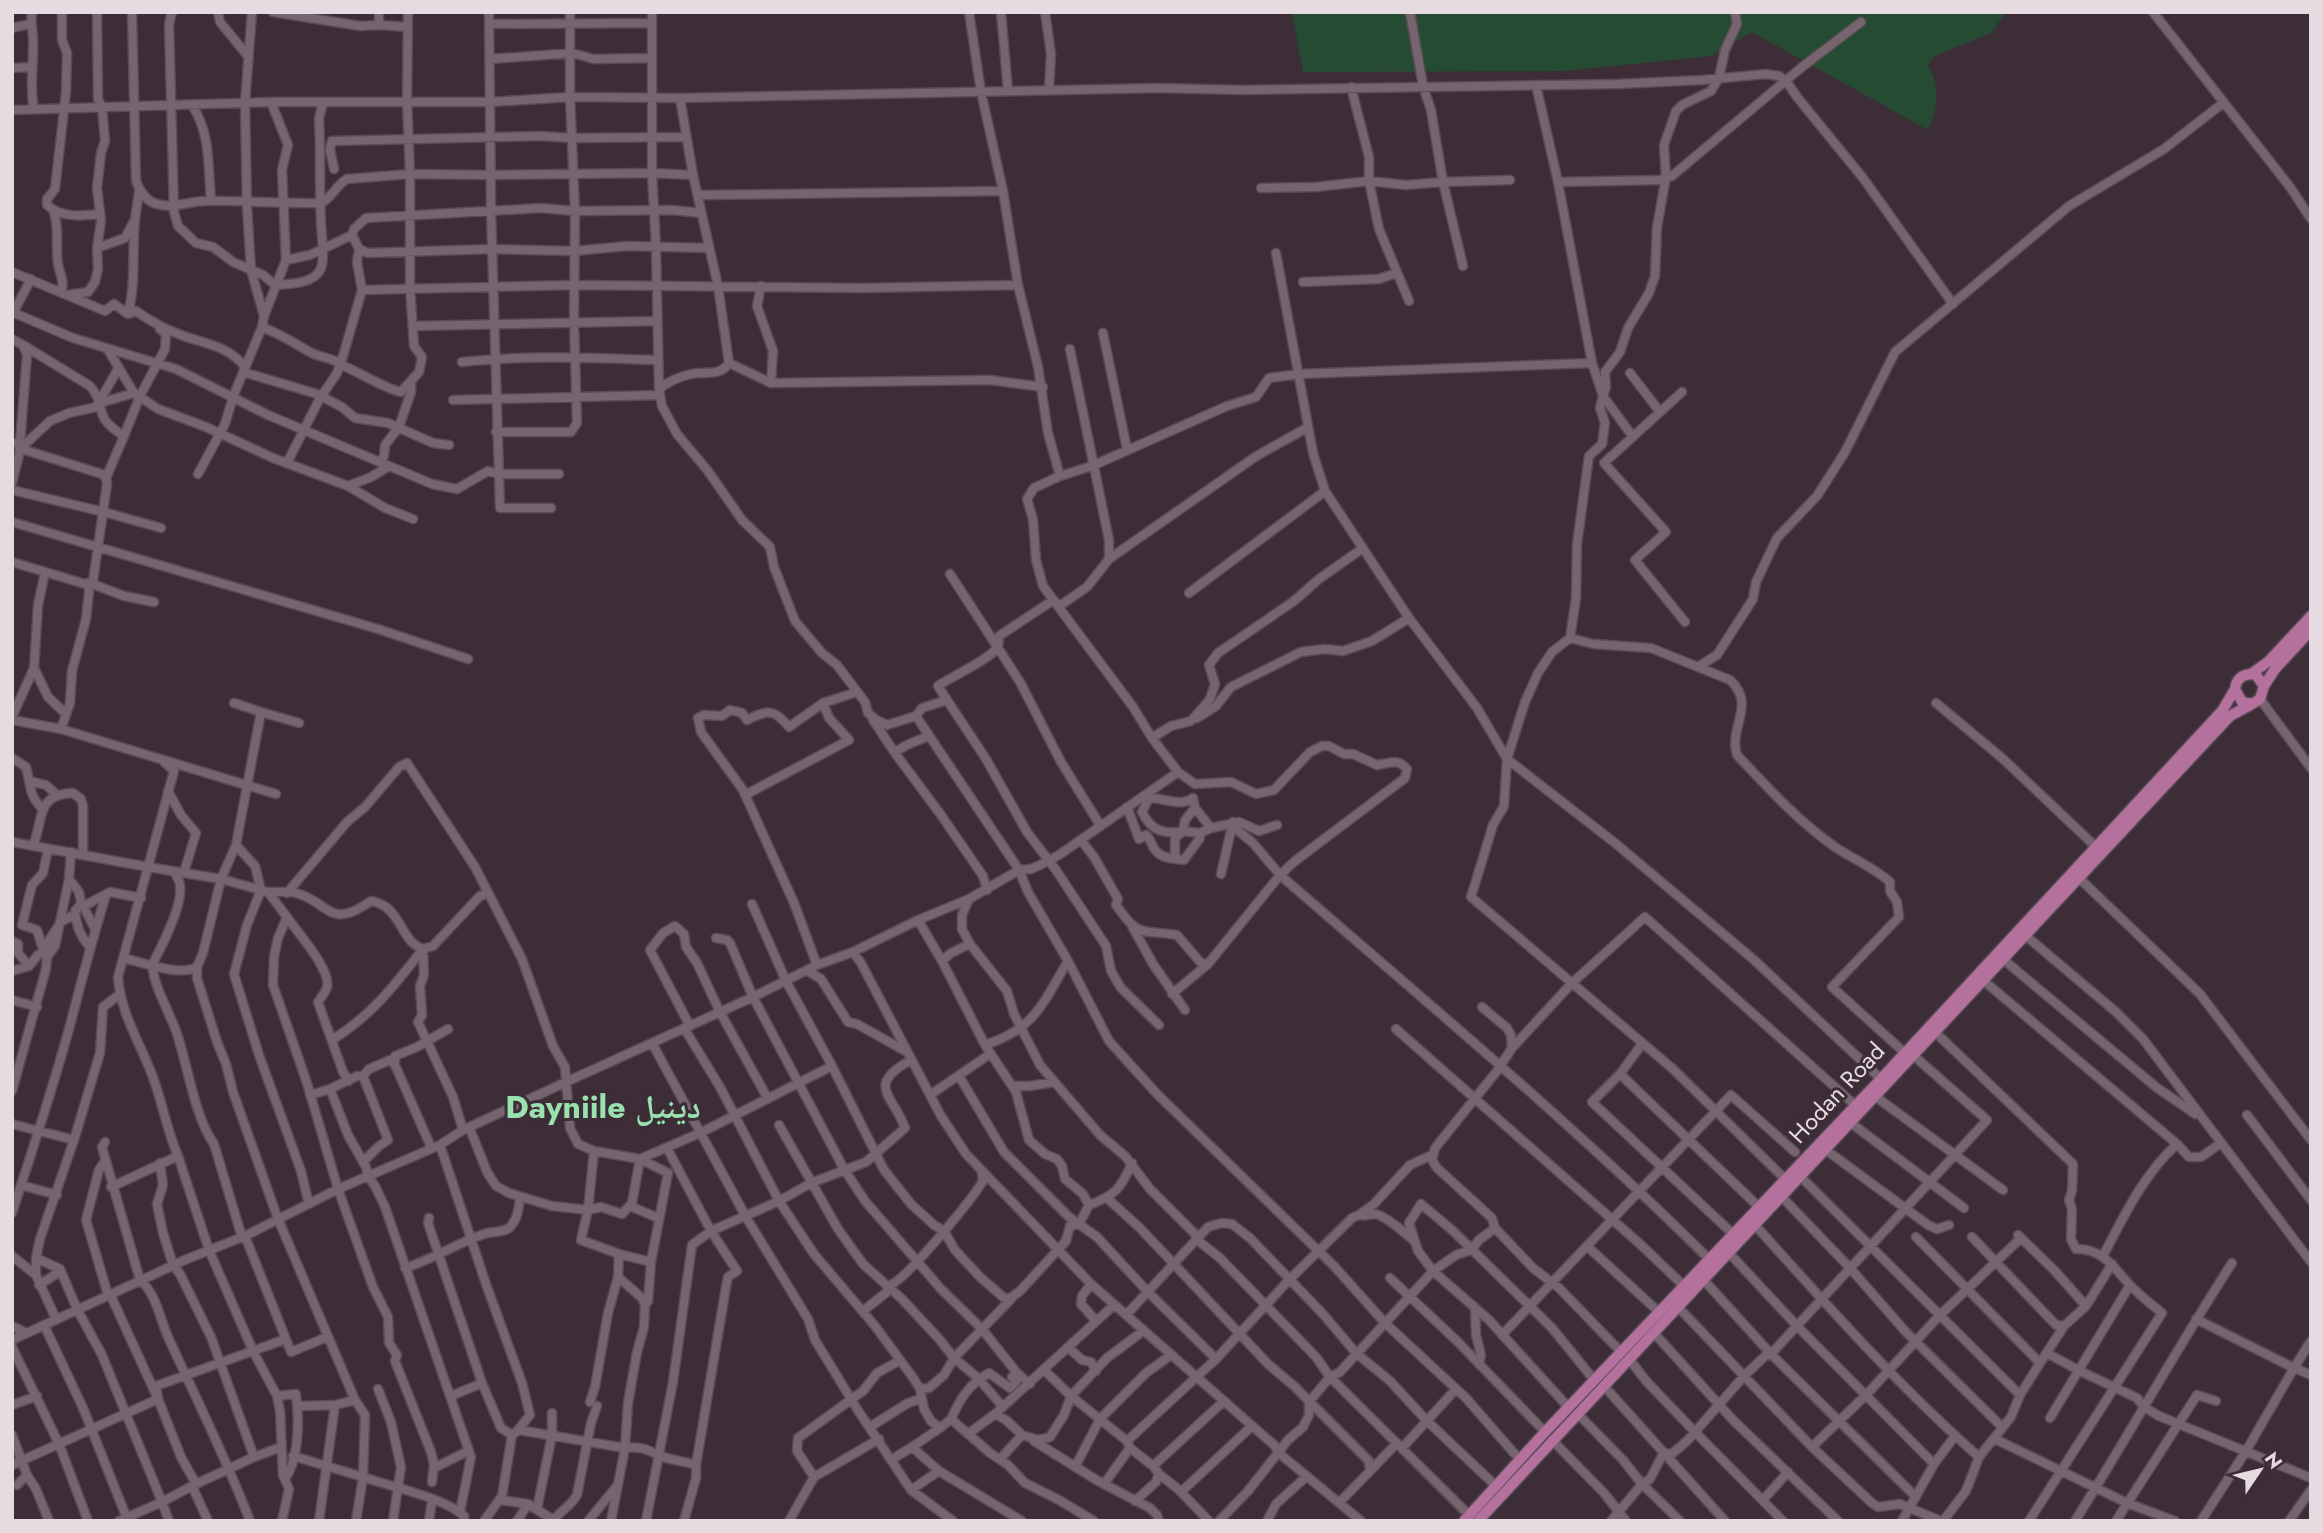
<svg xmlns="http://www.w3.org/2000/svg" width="2323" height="1533" font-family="Jost,'Noto Naskh Arabic',sans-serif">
<rect width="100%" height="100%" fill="#3c2d37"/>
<!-- green -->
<path fill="#264b33" d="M1292 12H2006L1991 33 1935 56 1928 65C1941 90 1938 106 1928 130L1752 32 1712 56 1565 71 1303 72Z"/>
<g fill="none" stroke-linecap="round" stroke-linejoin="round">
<defs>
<path id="minor" d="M32 12C30 23 33 30 33 40 34 64 29 85 34 109
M62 12V40L67 53 66 92 55 189 47 199V205C61 218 82 216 100 214
M132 12 136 181C139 190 147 202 157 204 173 209 190 201 206 201 244 200 282 204 321 203 332 198 336 185 347 179L410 174 490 175 652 173 693 175
M172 12 169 24 174 212 178 226 196 243 213 247 233 262 263 275 275 285C289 284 313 284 320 270 326 261 321 233 321 222 319 187 321 153 319 118L323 103
M218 12 220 22 247 55
M273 12 360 26 379 25
M379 12V25L408 27
M489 12 491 211 500 508H551
M652 12V173L656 247 659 389
M969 12 981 92 1003 191 1018 285 1038 367 1048 433 1060 476
M1001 12 1008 91
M1045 12 1051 54 1049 90
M1410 12 1423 86 1431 110 1443 182 1510 180
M2153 12 2290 187 2311 219
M489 24 652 23
M12 28 30 24
M490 59 572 53 594 59 652 58
M12 68 31 67
M1351 87 1369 157V181L1379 229 1409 301
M680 98 693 175 718 286 729 363C720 377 704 371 691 374 678 377 669 381 659 389L662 406 677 434 708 471 742 520 770 547 774 567 795 621 822 653 837 665 865 702 868 713 876 720 887 725 916 716
M271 102 288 145 282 170 286 260
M192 105C211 134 208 168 211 201
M12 110 271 102H490L570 97 680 98 1159 88 1243 90 1617 84 1702 80 1766 74 1779 76 1787 82 1797 97 1863 178 1953 304
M334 169 330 149 332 141 541 136 572 138 686 137
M1558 182 1660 180 1666 177 1664 145 1676 111 1682 105 1711 91 1719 78 1725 50 1737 24 1735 12
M1261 188 1316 187 1369 181 1406 185 1443 182 1463 266
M698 195 1003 191
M54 212C60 233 55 245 58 264 60 276 65 280 61 292
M352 235 359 249 368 253 492 249 574 251 627 246 709 248
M97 248 125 238 135 219 139 192
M1276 253 1313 453 1325 491 1409 618 1477 708 1507 759 1615 843 1753 959 1881 1079
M12 272 105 311 114 304 128 314 136 311C150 321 165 329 181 335 205 344 229 346 245 367
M1303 282 1379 279 1396 273
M761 286 757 306 773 351 771 383
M362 290 574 285 863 288 1018 285
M67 295 88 292 95 282 98 269 97 248 101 221 97 188 101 153 105 141 102 107 98 99 97 12
M12 312 73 338 176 369 268 415 432 484 457 489 488 471 499 474H559
M13 313 31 279
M128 314C136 283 132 251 135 219
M264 316 286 260 310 255 352 235 354 229 366 218 541 208 575 211 672 210 701 213
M414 326 657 321
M262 327C278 333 293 342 308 351 319 358 333 357 344 366 360 373 386 389 401 392L419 372 422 357 414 346 410 287V174L407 100 408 12
M1103 333 1127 449
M12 339 23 345 27 355 19 455 12 483
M23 345 90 386C109 408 90 415 124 436L106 478
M1070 349 1109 540V559
M108 350 134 393 158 409 206 427 273 458 348 486 385 508 413 519
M462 362C527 355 592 358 658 360
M729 363 771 383 990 380 1043 387
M1592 363 1603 396 1600 408 1605 423 1602 444 1589 456 1577 544 1576 598 1570 638 1552 652 1538 673 1525 702 1507 759 1504 806 1493 825 1471 897 1673 1069 1785 1179
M243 372 317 394 342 407 355 418 388 423 433 443 449 445
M1630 373 1660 412
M1682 392 1604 463 1666 532 1635 560 1685 622
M453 400 660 395
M100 403 134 393
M1308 427C1290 438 1273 446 1255 457L1109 559 1087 587 1061 605 1052 601 999 636C999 640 999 644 997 648 990 659 951 677 938 686L947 700 922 708 916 716 1019 870 1028 892 1068 961 1109 1041 1157 1094 1334 1266 1385 1323 1466 1398 1520 1460
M496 432H571L577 423 574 321 575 211 570 97V12
M124 436 140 396 165 349 166 334 160 329
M1633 437 1603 396 1606 387 1605 372 1620 352 1628 328 1649 293 1655 276 1657 227 1666 177 1672 176 1802 67 1861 22
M12 443H20L25 450 102 474 106 478 107 484 93 581 85 584 12 562
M22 447 50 421 69 413 96 407 118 369
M380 462 384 456 385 445 399 427 411 392V383
M287 463 319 400 337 373 343 356 362 290 357 262 359 249
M198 474 225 424 233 397 262 327 264 316 251 270 247 207 245 103 252 12
M348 486 371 477 389 466
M12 490 104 512 161 528
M12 522 378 629 468 659
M950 574 1020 682 1061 762 1100 825
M1189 593 1325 491
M1570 638 1593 644 1651 648 1730 680C1757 705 1728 727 1737 755 1768 788 1798 821 1835 847 1853 859 1873 867 1890 882V891L1897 902 1899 917 1832 987 1905 1053
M1698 667 1717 655 1753 599 1756 582 1777 538 1817 496 1845 452 1895 352 2069 206 2164 149 2223 103
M34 668 48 697 66 714
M2260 699 2311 768
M947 700 986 759 1027 832 1056 870 1106 946 1111 971 1121 988 1159 1025
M234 703 261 712
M1936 703 2002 758 2095 846
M12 717 34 668 38 605 45 572
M1197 718 1216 706 1231 687 1301 652 1325 649 1343 651 1372 641 1409 618
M12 720 61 729 276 794
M873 720 895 753C902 745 918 741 928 736
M299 723 261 712 236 845 221 879 203 953 197 967V978L217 1042 226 1064 233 1092 278 1219 355 1400 365 1415 363 1477C389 1486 445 1498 464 1516V1521
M61 729 70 703 72 671 86 619 90 583 124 596 154 602
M1152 738 1133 707 1043 586 1036 560 1033 519 1027 499 1034 488 1060 476 1092 466 1227 406 1256 397 1269 378 1299 374 1592 363 1558 182 1536 85
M895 753 941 815 983 876 987 890
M12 758 26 767C31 784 28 795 42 808
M164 762 174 771 148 867 221 879 268 892 287 917 278 938 274 957 273 985 307 1083 338 1189 373 1287 388 1317 389 1343 397 1355 395 1361 431 1452 434 1464 432 1482
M29 781 46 785 57 795
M168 791 181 815 196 833 184 872
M745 795 849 740 829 718 823 703
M1127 807 1139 839 1146 835C1152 840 1151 846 1156 851 1162 859 1176 859 1184 860L1200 838V833
M1195 808 1211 828
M1233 822 1236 829 1253 843 1280 875C1425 1001 1573 1124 1709 1259
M1183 831 1200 833 1211 828 1239 822 1259 831 1277 825
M1081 840 1094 857 1118 899 1116 905C1140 939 1140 929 1177 935L1201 963 1208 964 1280 875 1295 861 1405 778 1407 769C1397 758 1390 763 1377 765L1353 754H1344L1329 746H1322L1310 752 1274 790 1256 794 1231 782 1195 784 1178 772
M12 842 148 867 118 977C121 1017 143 1047 155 1083 163 1107 168 1133 178 1156L111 1187
M236 845 255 866 261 890 247 925 234 974 259 1055 301 1171 309 1204
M33 846C44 820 35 794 73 793L81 799 83 806V855
M71 852 69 879 79 892 81 902 95 929
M1175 857V838L1183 831 1185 820 1195 808 1193 798C1179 808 1164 797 1149 798L1142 812C1150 828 1160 834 1179 832
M173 871C176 875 180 881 180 886 183 905 161 948 152 965 155 989 168 1009 176 1031 188 1065 194 1116 214 1144L241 1234 245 1236 291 1352 327 1337
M1221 874 1233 822
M2080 879 2200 994 2311 1140
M268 892C277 892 288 891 296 893 330 902 328 931 371 901 402 906 399 941 423 949L433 946 480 896 488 893
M287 893 347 822 365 807 399 767 407 763 475 867 522 959 553 1046 565 1067 570 1128 578 1144 594 1151 588 1210 552 1206 509 1193 496 1186 487 1172 470 1129
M969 899 962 915V929L970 944 1007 991 1014 1014 1040 1065 1100 1135 1125 1156 1150 1189 1195 1234 1196 1239 1220 1258 1316 1357 1330 1377 1309 1402V1415L1303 1427 1288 1440 1248 1491 1219 1521
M82 903 75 911C76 926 80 936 89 946
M752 904 786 981 832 1066 884 1170 911 1204 934 1225 944 1231 955 1250 980 1277 1003 1297 1009 1299 1020 1291 1066 1241 1070 1226 1079 1224 1089 1205 1083 1194 1065 1179 1062 1166 1057 1159 1045 1154 1029 1140 1016 1092 985 1045 942 961 951 953 970 944
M84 906 110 892 141 898
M287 917C297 932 331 969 327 987 326 992 321 997 318 1002L343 1072 349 1081
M918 920 942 961
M1132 926 1153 964 1185 1010
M2026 936 2116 1012 2143 1039 2311 1262
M716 938 727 940 730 943 753 997 844 1169 865 1201 941 1289 982 1329 1017 1373 1030 1384
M12 941 18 944V953L29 966
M44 948 61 922 75 914
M853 952 861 963 941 1116 966 1154 1091 1284 1274 1445 1280 1454 1361 1521
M47 957 55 946 69 879
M123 958C142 962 180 977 197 967
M2004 960 2156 1087 2195 1114
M817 965 794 903 743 790 701 732 698 718 704 715 722 716 730 710 742 713 747 720C767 710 774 708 789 727L823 703 857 692
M12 971 29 966 38 955 44 952 37 930 22 925 32 885 43 873 48 849
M808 971 821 979 848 1022 857 1024 907 1052
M1984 981 2177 1144 2189 1157H2201L2221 1143
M1172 994 1208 964
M12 1000 37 1007
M690 1026 650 950 663 933 675 926 684 934 686 947 697 963 720 1012 768 1099
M684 1028 720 1087 779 1201 814 1254 875 1326 914 1379 920 1389 924 1409 931 1421 940 1428 951 1419 990 1453 1008 1465 1025 1483 1059 1500 1094 1521
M1396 1029 1640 1244 1684 1286
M1936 1033 2073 1164 2072 1191 2069 1200 2072 1209 2071 1239 2076 1249C2102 1248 2114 1268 2129 1284 2139 1295 2151 1304 2162 1313L2029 1521
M332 1040C372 1015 394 986 423 949L424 975 420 986 422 1015 418 1022 453 1097 463 1130
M652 1043 746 1217 808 1319 815 1340 859 1412 911 1490 953 1521
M1642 1044 1620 1074 1759 1207
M985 1045C1036 1028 1042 1004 1068 961
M1512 1048 1572 983 1645 917 1855 1105
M395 1065 431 1147
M1620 1074 1592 1102 1733 1234
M363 1076 388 1140 379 1146 363 1162
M959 1076 1004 1152 1069 1217 1097 1237 1147 1291 1216 1359 1127 1441
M1013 1086H1030L1054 1082
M330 1089 357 1076H363L369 1069 390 1060 395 1065V1056L417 1047 448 1029
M12 1091 46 969 47 957 44 952
M310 1095 330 1089 348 1135 366 1167 368 1176 375 1186 385 1207 471 1457 460 1512
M930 1095 990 1054
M1876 1097 2003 1190
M2247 1115 2311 1200
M1851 1123 1964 1208
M12 1124 74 1140 100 1053 103 1007 119 995
M779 1125 838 1229 863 1264 902 1299 940 1340 954 1358 978 1378 1003 1407
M105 1142 102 1147 140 1280C156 1293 160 1319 168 1337 196 1398 226 1458 250 1521
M440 1145 487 1287 522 1383 530 1415 517 1431
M667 1148 711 1231 737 1271 728 1277 726 1287 696 1465
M1826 1150 1928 1225 1937 1229 1949 1225
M594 1151 640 1159 700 1133 832 1066
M178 1156 209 1250 253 1351 277 1396 296 1394 297 1405 302 1406 335 1405 355 1400
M105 1161 99 1170 86 1220 108 1295
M160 1163 163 1185 157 1204 163 1233 173 1265 180 1274 211 1337 254 1457
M1801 1177 2020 1395
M21 1185 57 1195
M1782 1197 1850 1268 1905 1331 2002 1427
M1108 1199 1140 1228 1268 1364 1294 1386 1369 1461 1370 1471 1339 1503
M1089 1205C1115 1196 1121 1188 1132 1163
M630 1206 658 1218
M12 1213C32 1152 52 1091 69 1029 81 984 92 939 106 895
M1359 1215 1374 1204 1410 1165 1432 1155
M429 1218 428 1223 482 1383
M1755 1225C1827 1305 1898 1386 1979 1457
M1495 1228 1533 1268 1559 1288 1622 1353
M2018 1235 2055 1271 2086 1306
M1916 1237 2040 1363
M1972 1237 2056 1325 2064 1326
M1588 1247 1660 1313
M1729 1253 1798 1327 1934 1464
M619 1254 651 1262 668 1173 640 1159 632 1203 622 1214 601 1207 588 1210 581 1240 619 1254 618 1277 642 1298 645 1305 644 1327 637 1352 628 1403 625 1448C638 1446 647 1449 658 1455 669 1460 684 1461 696 1465V1478L684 1521
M12 1256 36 1275
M2103 1256C2124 1216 2143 1175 2177 1144
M36 1258 60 1269 77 1309 102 1355 162 1502 119 1521
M405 1268C434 1259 457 1243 484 1234 493 1231 504 1233 510 1227 518 1219 519 1207 520 1197
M1701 1277 1771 1354 1916 1497
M1390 1278 1458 1342 1545 1432
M1091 1284 1082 1296 1081 1304 1096 1321
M39 1285 61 1271
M110 1294 158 1399 181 1457 196 1484 192 1486 208 1521
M645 1305 648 1301 651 1262
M1678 1307 1812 1447 1872 1503 1878 1507 1900 1504 1941 1521
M1475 1308 1476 1335 1481 1355 1479 1364
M863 1311 887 1292 888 1286C905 1282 972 1199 983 1181L982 1172
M1126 1315 1208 1227 1221 1223 1232 1224 1250 1238 1323 1314 1356 1353 1390 1381 1426 1420 1496 1486
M56 1319 36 1275V1258L40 1239 74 1140
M2196 1319 2294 1368 2246 1451 2201 1521
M44 1325 83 1408 128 1521
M12 1326 27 1333
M1654 1333 1733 1420 1838 1521
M1502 1335 1731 1095 1795 1152
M12 1340 187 1259 245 1236 338 1189 440 1145 463 1130 566 1082 753 997 817 965 853 952 918 920 969 899 1019 870 1031 869 1042 864 1059 855 1178 772 1152 738 1171 726 1191 721 1210 699 1215 684 1209 665 1218 653 1294 601 1319 579 1363 548
M2311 1341 2294 1368 2311 1375
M12 1347 59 1444 88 1521
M1068 1347 1082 1360 1091 1362 1096 1371
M2047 1353 2078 1370 2137 1398 2144 1407 2159 1416 2311 1478
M1216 1359 1289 1280 1352 1218 1359 1215C1366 1217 1368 1214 1375 1214 1385 1215 1405 1233 1413 1240
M1629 1359 1647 1382 1694 1431 1783 1521
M1044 1370 1071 1396 1127 1441 1130 1448 1153 1466 1159 1474 1178 1489 1209 1521
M1604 1386 1725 1521
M378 1389 391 1422 401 1467 393 1521
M920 1389 929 1388 944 1375 954 1358 1012 1298
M277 1396 280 1411 283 1475 289 1489 282 1521
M451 1396 482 1383 501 1428 512 1435
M590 1402 595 1387 608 1313 618 1277
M12 1405 37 1396
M1569 1408 1489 1320 1433 1271 1418 1251 1409 1223 1421 1204 1452 1230 1552 1328 1595 1381
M995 1414 1114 1305
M1578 1414 1623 1460 1642 1484 1680 1521
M2050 1418 2130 1285
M951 1419C960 1399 969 1384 989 1373L1010 1388 1016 1382 1012 1377 1017 1373
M870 1427 908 1403 920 1399
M968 1434 995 1414 1006 1420 1022 1435
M12 1435 27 1475 36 1489 49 1521
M1995 1439 2127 1503 2175 1521
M1552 1440 1604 1493 1626 1521
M1034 1441 1098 1481 1150 1508 1157 1515 1159 1521
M912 1447 940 1428
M1812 1447 1867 1394 1939 1316 2021 1238
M1402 1448 1456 1389
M293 1456 363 1477 356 1521
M1001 1458 1022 1435 1038 1440 1050 1437 1064 1415 1071 1396 1107 1358 1143 1331
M891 1460 912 1447 939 1471 1022 1521
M12 1465 158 1399 156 1386 286 1339
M1153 1466 1224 1401
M1075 1467 1100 1419 1146 1373 1171 1355
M434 1468 468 1451
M1370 1471 1397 1443
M814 1477 879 1439
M285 1479C298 1461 299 1427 297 1405
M196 1484 254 1457 281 1447
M1104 1484 1130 1448
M17 1485 27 1475
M911 1490 939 1471
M1181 1492 1252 1426
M500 1500 528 1504 555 1521
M1763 1500 1788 1472
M1135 1501 1156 1482 1159 1474
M537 1509 552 1435V1413
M1469 1515 1330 1377 1340 1372 1433 1271 1456 1255 1471 1250 1479 1240 1495 1228 1492 1218 1437 1168 1432 1160 1435 1148 1497 1071 1512 1048 1511 1035 1507 1028 1482 1007
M169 1521 162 1502 192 1486
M319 1521 335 1405
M429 1521 432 1500
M484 1521 502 1496 512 1435 519 1430 625 1448 611 1521
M517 1521 528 1504
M553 1521C560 1511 572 1505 577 1495L591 1423 597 1406
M588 1521 617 1486
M646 1521 673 1382 692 1245 711 1231 779 1201 811 1183 866 1162 905 1128C893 1095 865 1085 911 1060
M789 1521 814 1477 797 1451 798 1438 863 1391 877 1373 899 1361
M1267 1521 1276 1504 1307 1476
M1611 1521 1642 1484 1650 1479 1663 1454 1673 1453 1688 1440 1744 1376 1765 1356 1771 1354 1987 1120 1914 1056
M1902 1521 1934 1464 1955 1436
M1943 1521 1966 1491 1979 1457 2011 1417 2020 1395 2040 1363 2064 1326 2086 1306 2112 1264
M2075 1521C2129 1435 2177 1348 2232 1263
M2116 1521 2197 1395 2216 1401
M2289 1521 2311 1490"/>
<path id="major" d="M2251 674 2269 661 2311 616
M2264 686 2256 675C2245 672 2236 678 2235 689L2242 702 2252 704 2260 699 2264 686 2275 669 2311 630
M1464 1521 1545 1432 1881 1079 2222 711 2235 689
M1478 1521 2230 716 2252 704"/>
</defs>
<!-- minor casing -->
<use href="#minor" stroke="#594c55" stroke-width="11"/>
<!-- major casing -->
<use href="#major" stroke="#594c55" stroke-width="13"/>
<!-- minor -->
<use href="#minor" stroke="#76646f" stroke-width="8"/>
<!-- major -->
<use href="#major" stroke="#b4719e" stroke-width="10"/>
</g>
<g text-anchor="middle" stroke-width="6" stroke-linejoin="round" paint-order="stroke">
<!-- street labels -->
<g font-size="24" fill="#e5dbe1" stroke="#3c2d37">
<text transform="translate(1837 1093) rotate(-47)" y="8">Hodan Road</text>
</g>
<!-- district labels -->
<g font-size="32" font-weight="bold" fill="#99e1af" stroke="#3c2d37">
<text x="603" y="1118">Dayniile دينيل</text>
</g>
</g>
<!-- border -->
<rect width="2323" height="1533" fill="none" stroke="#e5dbe1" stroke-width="28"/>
<!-- north arrow -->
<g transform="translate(2260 1470) rotate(55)" stroke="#3c2d37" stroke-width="5" paint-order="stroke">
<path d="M0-5L12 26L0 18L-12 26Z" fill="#e5dbe1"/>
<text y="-10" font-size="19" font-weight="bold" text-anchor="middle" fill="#e5dbe1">N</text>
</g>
</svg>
